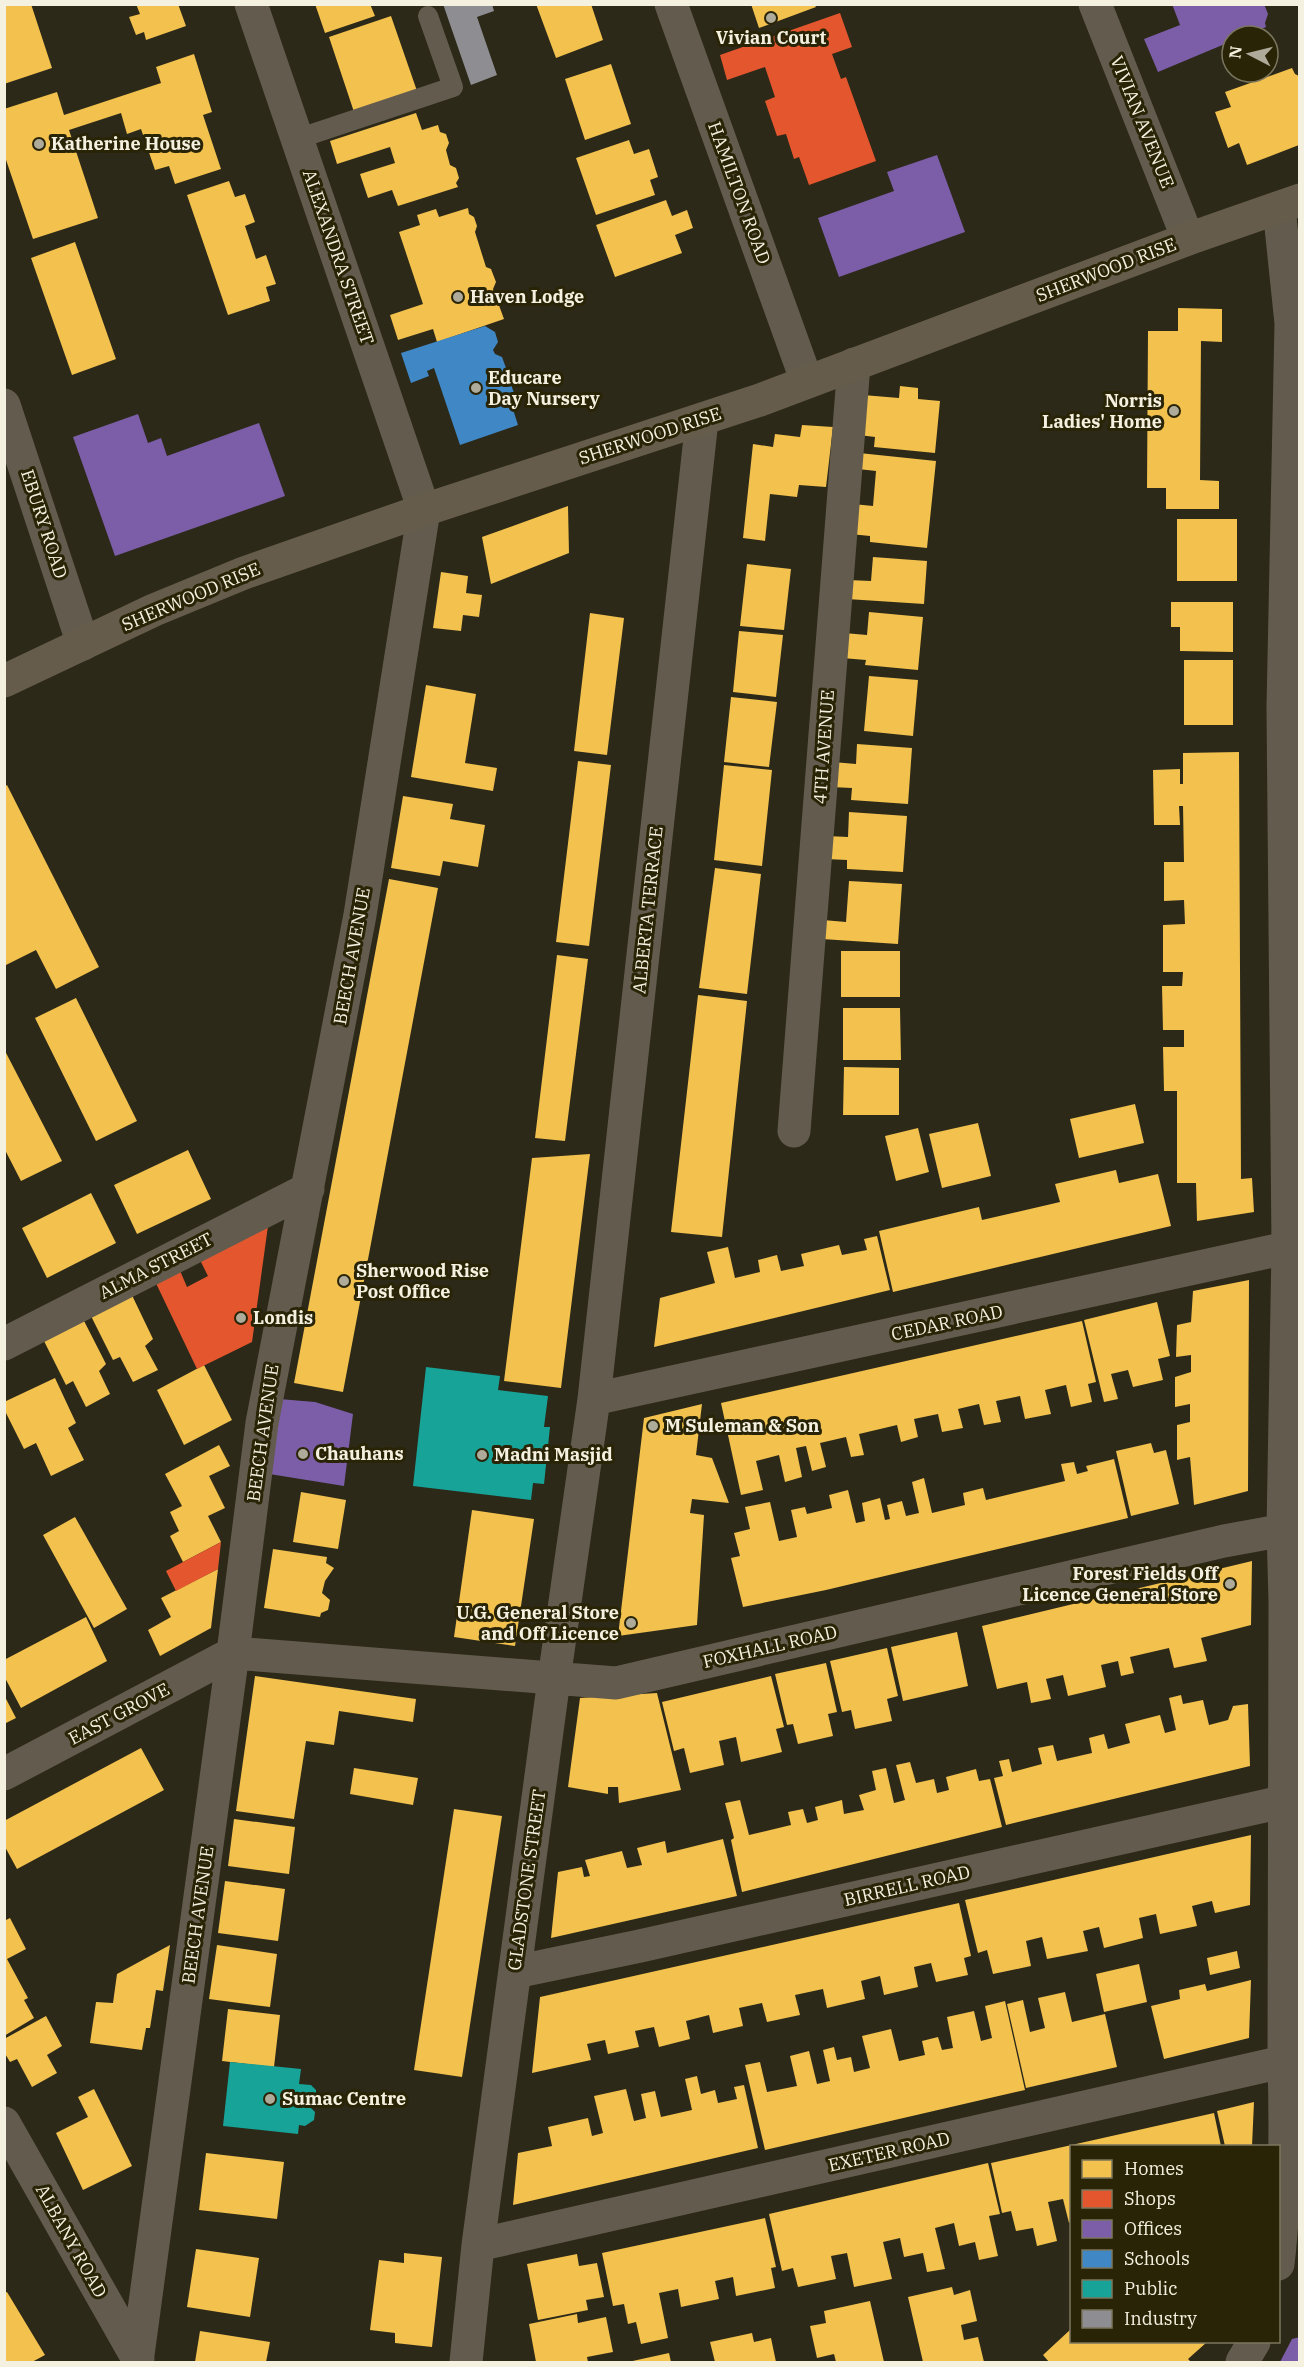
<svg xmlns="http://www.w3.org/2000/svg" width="1304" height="2367" font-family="'IBM Plex Serif',serif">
<rect width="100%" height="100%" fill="#2c2919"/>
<!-- homes -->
<path fill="#f2c14e" d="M4 4H31L52 68 4 84Z
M136 4H178L186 26 146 40 144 32 136 35 129 17 140 14Z
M315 4H370L375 16 325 33Z
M536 4H591L603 40 556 58Z
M751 4H814L816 7 759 28Z
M391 16 417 91 354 112 329 37Z
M194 54 212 112 203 115 221 169 175 184 169 166 155 170 141 129 127 134 121 113 69 130 98 218 33 239 4 154V109L57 92 64 115 161 83 156 67Z
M611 64 631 124 585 140 565 79Z
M1292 68 1295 74 1299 76V145L1247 165 1239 143 1228 148 1215 112 1231 107 1225 92Z
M416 113 422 130 438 125 440 132 446 134 449 143 446 150 450 165 456 168 459 178 456 183 458 187 398 206 392 190 368 198 360 174 395 163 390 147 337 164 330 141Z
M629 140 634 154 649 149 658 177 650 180 655 195 596 215 576 158Z
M229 181 235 197 245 194 255 222 245 226 256 259 266 255 276 284 266 287 270 301 228 315 187 195Z
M666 200 672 216 687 210 693 228 675 235 682 253 615 277 596 225Z
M468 208 469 214 474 217 477 226 475 232 486 267 491 269 496 282 493 289 504 319 437 342 433 329 398 340 390 315 423 304 399 232 420 225 417 215 436 209 439 217Z
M75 242 116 359 72 375 31 258Z
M1178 308 1222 309V342L1201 341 1200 480 1219 481V509H1166V488H1147L1148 331H1178Z
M900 386 918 388V399L940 401 935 453 874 447 875 437 859 435 863 395 899 398Z
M802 425 833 427 826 487 799 485 797 497 770 494 765 541 743 538 753 444 773 447 775 434 800 437Z
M859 453 936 461 927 548 870 542V536L850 534 853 504 873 506 876 471 858 469Z
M568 506 569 553 491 584 482 537Z
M1177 519H1237V581H1177Z
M873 557 927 561 924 604 847 599 848 580 871 581Z
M747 564 791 569 784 630 740 626Z
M441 572 468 576 466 593 482 595 479 617 463 615 461 631 433 628Z
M1171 602H1233V652L1180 651V627H1171Z
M869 612 923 617 918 670 865 665 866 660 842 658 844 633 867 635Z
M590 613 624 618 607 755 574 751Z
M739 631 783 635 776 697 733 692Z
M1184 660H1233V725H1184Z
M869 676 918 680 913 736 864 731Z
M426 685 476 694 465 763 497 768 493 791 411 777Z
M731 697 777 702 769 767 724 762Z
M857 744 912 748 908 804 851 800 852 788 831 787 833 762 856 764Z
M1239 752 1241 1179 1252 1178 1254 1212 1197 1221 1196 1183H1177V1091H1164L1163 1047H1184V1030H1163L1162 986H1182L1183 972H1163V925L1185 924 1184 900 1164 901V862H1184L1183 806H1179L1180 825H1154L1153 770 1180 769V784H1183V753Z
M578 761 611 765 589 946 556 942Z
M724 765 772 770 762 866 714 860Z
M7 785 99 967 56 989 36 950 4 966V787Z
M403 796 453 804 450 819 485 825 478 867 443 861 440 876 391 868Z
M849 812 907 816 903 872 847 869V860L826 859 827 836 848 837Z
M715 868 761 874 747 994 699 988Z
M389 879 438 888 343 1392 294 1383Z
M849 881 902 884 898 944 822 939 823 920 846 922Z
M841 951H900V997H841Z
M557 955 588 959 565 1141 535 1138Z
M698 995 747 1001 722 1237 671 1232Z
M76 998 137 1121 96 1141 35 1018Z
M843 1008H900L901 1060H843Z
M4 1049 62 1161 21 1181 4 1148Z
M844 1067 899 1068V1115H843Z
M1135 1104 1144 1143 1079 1158 1070 1119Z
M978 1123 991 1176 942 1188 929 1134Z
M918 1128 929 1172 896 1181 885 1136Z
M188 1150 211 1199 137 1234 114 1185Z
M590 1154 561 1388 504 1381 532 1158Z
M1116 1170 1119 1183 1158 1174 1171 1226 893 1292 879 1231 979 1207 982 1220 1060 1202 1055 1184Z
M91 1193 116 1243 47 1278 22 1228Z
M877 1236 890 1290 654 1347 660 1298 715 1283 707 1252 728 1247 735 1278 760 1272 758 1260 777 1255 781 1271 804 1266 801 1254 839 1245 842 1255 867 1250 864 1239Z
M1249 1280 1248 1491 1194 1505 1190 1457 1177 1460V1425L1190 1422V1404L1175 1407V1377L1191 1372V1355L1176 1357 1177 1325 1191 1322 1193 1291Z
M129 1289 153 1339 145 1346 158 1370 133 1382 120 1357 113 1360 88 1310Z
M1157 1302 1170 1356 1158 1359 1163 1380 1133 1387 1128 1370 1111 1374 1118 1399 1104 1402 1084 1320Z
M81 1315 106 1364 99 1371 110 1394 86 1407 73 1381 66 1385 41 1335Z
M1082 1321 1096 1382 1088 1384 1092 1402 1071 1407 1066 1385 1045 1390 1051 1414 1025 1419 1020 1396 996 1401 1001 1422 984 1425 979 1404 958 1409 963 1428 942 1432 938 1414 914 1419 918 1437 901 1442 897 1425 859 1434 864 1455 851 1457 846 1437 820 1443 826 1467 812 1471 806 1446 796 1448 802 1477 785 1482 779 1455 756 1461 763 1490 741 1495 721 1403Z
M204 1365 232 1420 184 1445 157 1390Z
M55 1378 76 1423 68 1428 84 1460 51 1476 36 1443 24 1449 4 1409V1402Z
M702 1404 696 1455 712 1458 729 1503 692 1499 690 1513 704 1515 697 1625 618 1636 644 1418Z
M1151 1443 1154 1453 1166 1450 1179 1504 1131 1516 1116 1451Z
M219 1445 230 1466 209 1476 225 1508 208 1516 221 1542 183 1562 170 1536 179 1531 170 1512 182 1506 165 1474Z
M1114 1459 1128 1518 826 1590 743 1607 731 1558 740 1556 734 1533 750 1529 745 1507 770 1502 779 1541 797 1537 791 1510 805 1507 807 1514 832 1508 829 1495 848 1490 856 1523 865 1521 862 1503 880 1498 885 1520 890 1519 887 1505 902 1501 906 1516 919 1513 912 1482 924 1478 932 1513 965 1505 963 1493 983 1488 986 1500 1065 1481 1061 1464 1074 1462 1077 1474 1088 1471 1086 1466Z
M301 1492 346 1500 338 1549 293 1542Z
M472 1510 534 1519 515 1646 454 1637Z
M75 1517 127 1609 94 1628 43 1535Z
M273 1549 327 1557 326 1563 334 1568 325 1581 322 1593 330 1600 328 1610 321 1613 320 1617 264 1608Z
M1252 1561 1251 1625 1201 1638 1207 1661 1174 1668 1169 1648 1130 1657 1134 1673 1121 1676 1118 1661 1101 1665 1106 1687 1068 1696 1063 1675 1046 1679 1051 1699 1031 1703 1027 1682 997 1689 982 1626Z
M218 1569 211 1628 160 1656 148 1630 171 1617 161 1598Z
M86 1617 107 1661 21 1708 4 1676V1660Z
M957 1632 968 1686 903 1701 891 1647Z
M887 1648 898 1696 887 1699 892 1721 855 1729 851 1710 842 1712 830 1661Z
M826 1663 837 1712 828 1714 833 1736 798 1744 793 1724 787 1725 775 1674Z
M255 1676 416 1699 413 1722 339 1711 334 1745 306 1741 294 1819 236 1811Z
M771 1676 784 1727 776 1729 782 1752 741 1762 736 1737 719 1741 724 1765 690 1773 684 1748 674 1751 662 1702Z
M657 1693 681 1790 619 1803 618 1787H608V1794L568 1787 580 1698Z
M4 1695 16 1718 4 1724Z
M1181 1695 1183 1704 1203 1700 1209 1725 1228 1720 1233 1706 1248 1704 1250 1766 1006 1825 994 1778 1003 1776 999 1761 1009 1759 1012 1772 1042 1764 1038 1748 1053 1745 1057 1761 1092 1753 1089 1738 1104 1734 1108 1749 1130 1743 1125 1724 1160 1715 1165 1733 1176 1730 1169 1698Z
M141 1748 164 1790 17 1869 4 1845V1821Z
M910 1762 916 1783 934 1779 937 1793 949 1790 946 1777 976 1769 979 1781 990 1779 1002 1827 742 1892 731 1840 734 1838 725 1803 740 1800 749 1835 791 1825 788 1812 803 1809 807 1823 818 1820 815 1807 842 1800 844 1814 864 1810 859 1795 876 1790 872 1771 886 1768 894 1803 905 1800 896 1765Z
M354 1768 418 1778 413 1805 350 1794Z
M454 1809 502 1816 462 2077 414 2070Z
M234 1819 295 1827 289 1874 228 1866Z
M1251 1835 1250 1905 1215 1913 1212 1901 1192 1906 1197 1926 1160 1934 1156 1914 1139 1918 1143 1938 1104 1948 1099 1927 1083 1931 1088 1951 1047 1959 1042 1937 1026 1941 1031 1966 993 1974 987 1950 978 1953 965 1900Z
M723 1839 737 1896 551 1938 558 1872 582 1867 584 1877 590 1876 585 1860 622 1851 627 1868 642 1865 637 1848 665 1841 667 1853Z
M225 1881 285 1889 278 1941 218 1933Z
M959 1903 971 1956 964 1958 968 1975 936 1982 931 1963 914 1967 918 1987 884 1995 880 1976 861 1981 865 1999 827 2008 823 1989 795 1995 800 2015 767 2022 762 2003 739 2008 743 2026 713 2033 709 2015 686 2021 690 2039 659 2047 654 2027 635 2031 639 2047 608 2054 605 2040 587 2044 591 2060 532 2073 540 1997Z
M10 1918 26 1949 7 1959 28 1998 24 2000 34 2018 4 2036V1921Z
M170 1945 163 1991 156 1990 150 2028H146L142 2050 90 2043 96 2002 113 2003 117 1974Z
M217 1945 277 1954 270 2007 209 1999Z
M1237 1951 1240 1968 1210 1975 1207 1958Z
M1139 1964 1147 2002 1104 2012 1096 1974Z
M1251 1980 1249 2038 1164 2059 1151 2006 1180 1999 1179 1990 1205 1984 1207 1991Z
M1065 1992 1072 2022 1105 2014 1117 2067 1026 2088 1007 2004 1023 2000 1030 2032 1045 2028 1038 1998Z
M1005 2001 1025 2090 765 2150 745 2065 760 2062 767 2092 797 2086 790 2056 809 2051 817 2084 830 2081 823 2050 834 2047 837 2060 851 2057 854 2072 870 2068 862 2036 891 2029 899 2061 925 2055 922 2041 938 2037 942 2050 953 2048 947 2017 974 2011 981 2041 992 2038 985 2006Z
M228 2009 280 2015 274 2067 222 2061Z
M46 2016 62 2046 47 2055 57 2073 32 2087 17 2059 10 2062 4 2052V2039Z
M697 2076 701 2094 715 2090 718 2103 737 2099 734 2087 744 2085 758 2148 513 2205 518 2153 552 2146 548 2127 588 2118 592 2136 603 2133 594 2096 626 2089 634 2121 646 2118 641 2094 655 2091 661 2117 692 2110 685 2079Z
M94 2089 132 2166 83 2190 56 2133 88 2117 78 2097Z
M1254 2102 1252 2146H1225L1217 2111Z
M1214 2113 1221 2146H1071V2222L1069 2223 1063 2199 1048 2202 1057 2241 1037 2246 1033 2228 1016 2231 1011 2211 1002 2213 991 2163Z
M206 2153 284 2162 277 2219 199 2210Z
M988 2163 1000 2214 989 2216 998 2256 979 2260 975 2242 959 2246 954 2223 935 2228 945 2269 927 2272 923 2253 904 2257 900 2238 883 2242 892 2279 854 2287 847 2253 831 2256 836 2279 798 2287 793 2268 782 2271 769 2214Z
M765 2218 776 2267 771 2268 775 2288 736 2296 733 2277 715 2281 719 2299 681 2307 678 2289 659 2293 668 2338 641 2344 636 2322 628 2324 624 2304 613 2306 602 2253Z
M196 2249 259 2258 250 2317 187 2307Z
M404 2253 442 2257 432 2347 395 2343V2333L370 2330 379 2260 404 2263Z
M577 2254 579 2266 597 2263 604 2297 586 2300 588 2310 538 2320 527 2264Z
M952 2287 954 2295 970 2290 977 2321 961 2325 964 2340 978 2337 984 2362H923L908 2297Z
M7 2292 45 2355 32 2362H4V2293Z
M870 2301 884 2362H836L834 2354 817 2358 810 2326 826 2323 824 2311Z
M577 2314 578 2323 606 2317 613 2352 587 2357 588 2362H536L529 2324Z
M1071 2329V2342H1207L1188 2359 1191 2362H1049L1043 2355Z
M200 2331 270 2342 266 2362H195Z
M752 2333 754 2342 771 2338 776 2362H715L710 2342Z
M669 2353 671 2362H628Z"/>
<!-- shops -->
<path fill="#e4572e" d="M840 13 852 47 832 54 841 79 846 77 876 161 809 185 799 157 794 159 786 134 777 136 765 101 775 97 765 67 727 80 720 55Z
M268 1226 252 1342 197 1369 153 1277 178 1266 187 1287 208 1276 199 1258Z
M221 1542 218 1569 176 1591 166 1571Z"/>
<!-- offices -->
<path fill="#7b5ea7" d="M1172 4H1264L1268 14 1265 23 1266 27 1244 36H1232V41L1158 72 1144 39 1180 25Z
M937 155 965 232 839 277 818 218 894 191 887 172Z
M138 414 148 443 161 438 167 456 259 423 285 496 115 556 73 437Z
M267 1398 315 1402 353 1414 344 1486 257 1472Z
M1300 2337V2362H1280L1292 2339Z"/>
<!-- schools -->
<path fill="#3f88c5" d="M485 326 495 332 498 342 493 350 495 354 502 357 506 368 502 378 510 382 514 393 510 400 518 425 460 445 434 368 427 371 429 376 411 383 401 353Z"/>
<!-- public -->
<path fill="#17a398" d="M426 1367 500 1376 498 1390 548 1396 544 1427H550L544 1484 533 1483 531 1500 413 1486Z
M230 2062 301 2069 299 2084 311 2085 316 2090V2098L309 2100H302V2104L308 2105 315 2112 314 2120 305 2126 299 2125 298 2134 223 2126Z"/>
<!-- industry -->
<path fill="#8d8d92" d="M443 4H492L494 11 477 17 497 75 471 85Z"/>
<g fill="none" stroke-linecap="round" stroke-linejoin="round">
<!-- service -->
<path stroke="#635c4e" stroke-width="20" d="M297 139 453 87 428 16"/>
<!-- minor -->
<path stroke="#635c4e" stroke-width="33" d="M671 4 807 382
M1095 4 1188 239
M4 405 83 644
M794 1131 854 364
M4 1344 308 1189
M594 1399 1300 1245
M4 1774 233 1653 616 1683 1224 1541 1300 1527
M515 1972 640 1946 1300 1798
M4 2123 138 2359
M478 2245 1300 2058
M1278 2264C1286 2196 1286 2130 1284 2062L1285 1601 1283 1530 1288 1248 1283 707 1291 323 1279 208
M137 2362 233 1653 262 1423 360 915 424 510 251 4
M466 2362 478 2245 554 1679 594 1399 702 420
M1242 2362 1254 2342"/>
<!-- secondary -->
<path stroke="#655c4b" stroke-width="33" d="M4 681 154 610 244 573 424 510 760 400 1188 239 1300 200"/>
</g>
<!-- markers -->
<g fill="#afab9a" stroke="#2a2407" stroke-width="2">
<circle cx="771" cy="18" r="6"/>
<circle cx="39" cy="144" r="6"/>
<circle cx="458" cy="297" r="6"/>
<circle cx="476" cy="388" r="6"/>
<circle cx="1174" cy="411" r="6"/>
<circle cx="344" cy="1281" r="6"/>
<circle cx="241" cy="1318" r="6"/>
<circle cx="653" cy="1426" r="6"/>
<circle cx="303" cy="1454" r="6"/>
<circle cx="482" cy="1455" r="6"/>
<circle cx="1230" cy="1584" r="6"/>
<circle cx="631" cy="1623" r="6"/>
<circle cx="270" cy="2099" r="6"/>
</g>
<g text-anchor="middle" stroke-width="6" stroke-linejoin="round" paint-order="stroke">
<!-- poi labels -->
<g font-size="18" font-weight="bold" fill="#f5f1e0" stroke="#2a2407" text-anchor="start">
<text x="771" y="44" text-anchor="middle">Vivian Court</text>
<text x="51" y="150">Katherine House</text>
<text x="470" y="303">Haven Lodge</text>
<text x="488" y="384">Educare<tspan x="488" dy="21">Day Nursery</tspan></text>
<text x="1162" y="407" text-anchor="end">Norris<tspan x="1162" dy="21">Ladies' Home</tspan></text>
<text x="356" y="1277">Sherwood Rise<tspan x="356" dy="21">Post Office</tspan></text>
<text x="253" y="1324">Londis</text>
<text x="665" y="1432">M Suleman &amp; Son</text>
<text x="315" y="1460">Chauhans</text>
<text x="494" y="1461">Madni Masjid</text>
<text x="1218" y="1580" text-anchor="end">Forest Fields Off<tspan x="1218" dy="21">Licence General Store</tspan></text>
<text x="619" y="1619" text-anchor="end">U.G. General Store<tspan x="619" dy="21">and Off Licence</tspan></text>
<text x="282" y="2105">Sumac Centre</text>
</g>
<!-- street labels -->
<g font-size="18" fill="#f5f1e0" stroke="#2a2407">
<text transform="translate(1142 122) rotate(68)" y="6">VIVIAN AVENUE</text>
<text transform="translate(739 193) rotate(70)" y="6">HAMILTON ROAD</text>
<text transform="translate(338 257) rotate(71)" y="6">ALEXANDRA STREET</text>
<text transform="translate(1106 270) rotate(-21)" y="6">SHERWOOD RISE</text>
<text transform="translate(650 436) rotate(-18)" y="6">SHERWOOD RISE</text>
<text transform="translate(44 524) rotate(72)" y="6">EBURY ROAD</text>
<text transform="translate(191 597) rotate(-23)" y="6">SHERWOOD RISE</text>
<text transform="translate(824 747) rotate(-86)" y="6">4TH AVENUE</text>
<text transform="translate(648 910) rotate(-84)" y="6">ALBERTA TERRACE</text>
<text transform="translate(352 956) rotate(-80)" y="6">BEECH AVENUE</text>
<text transform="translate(156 1266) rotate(-27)" y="6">ALMA STREET</text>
<text transform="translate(947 1323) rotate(-12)" y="6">CEDAR ROAD</text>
<text transform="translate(263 1433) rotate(-82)" y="6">BEECH AVENUE</text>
<text transform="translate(770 1647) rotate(-13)" y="6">FOXHALL ROAD</text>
<text transform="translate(119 1714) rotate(-28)" y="6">EAST GROVE</text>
<text transform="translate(527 1880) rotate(-82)" y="6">GLADSTONE STREET</text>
<text transform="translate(907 1886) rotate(-13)" y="6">BIRRELL ROAD</text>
<text transform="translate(198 1915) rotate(-82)" y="6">BEECH AVENUE</text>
<text transform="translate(889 2152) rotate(-13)" y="6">EXETER ROAD</text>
<text transform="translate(71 2241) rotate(61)" y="6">ALBANY ROAD</text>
</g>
</g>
<!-- border -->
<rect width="1304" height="2367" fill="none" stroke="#f5f1e0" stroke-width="12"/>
<!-- legend -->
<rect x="1070" y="2145" width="210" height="198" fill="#2a2407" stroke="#7b765e" stroke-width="1.5"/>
<rect x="1082" y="2160" width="30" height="18" fill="#f2c14e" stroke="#7b765e" stroke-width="1.5"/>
<text x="1124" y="2175" font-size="18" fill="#f5f1e0">Homes</text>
<rect x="1082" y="2190" width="30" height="18" fill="#e4572e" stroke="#7b765e" stroke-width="1.5"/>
<text x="1124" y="2205" font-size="18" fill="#f5f1e0">Shops</text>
<rect x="1082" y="2220" width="30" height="18" fill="#7b5ea7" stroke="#7b765e" stroke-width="1.5"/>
<text x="1124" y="2235" font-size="18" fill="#f5f1e0">Offices</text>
<rect x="1082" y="2250" width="30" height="18" fill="#3f88c5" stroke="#7b765e" stroke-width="1.5"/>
<text x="1124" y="2265" font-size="18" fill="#f5f1e0">Schools</text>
<rect x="1082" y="2280" width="30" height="18" fill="#17a398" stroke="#7b765e" stroke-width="1.5"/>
<text x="1124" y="2295" font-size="18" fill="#f5f1e0">Public</text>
<rect x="1082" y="2310" width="30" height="18" fill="#8d8d92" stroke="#7b765e" stroke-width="1.5"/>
<text x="1124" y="2325" font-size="18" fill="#f5f1e0">Industry</text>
<!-- north arrow -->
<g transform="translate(1250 54) rotate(277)"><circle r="28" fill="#2a2407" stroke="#7b765e" stroke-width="1.5"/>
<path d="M0-4.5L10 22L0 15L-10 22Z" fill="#afab9a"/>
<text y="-9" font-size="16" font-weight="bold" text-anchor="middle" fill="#f5f1e0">N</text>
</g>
</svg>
